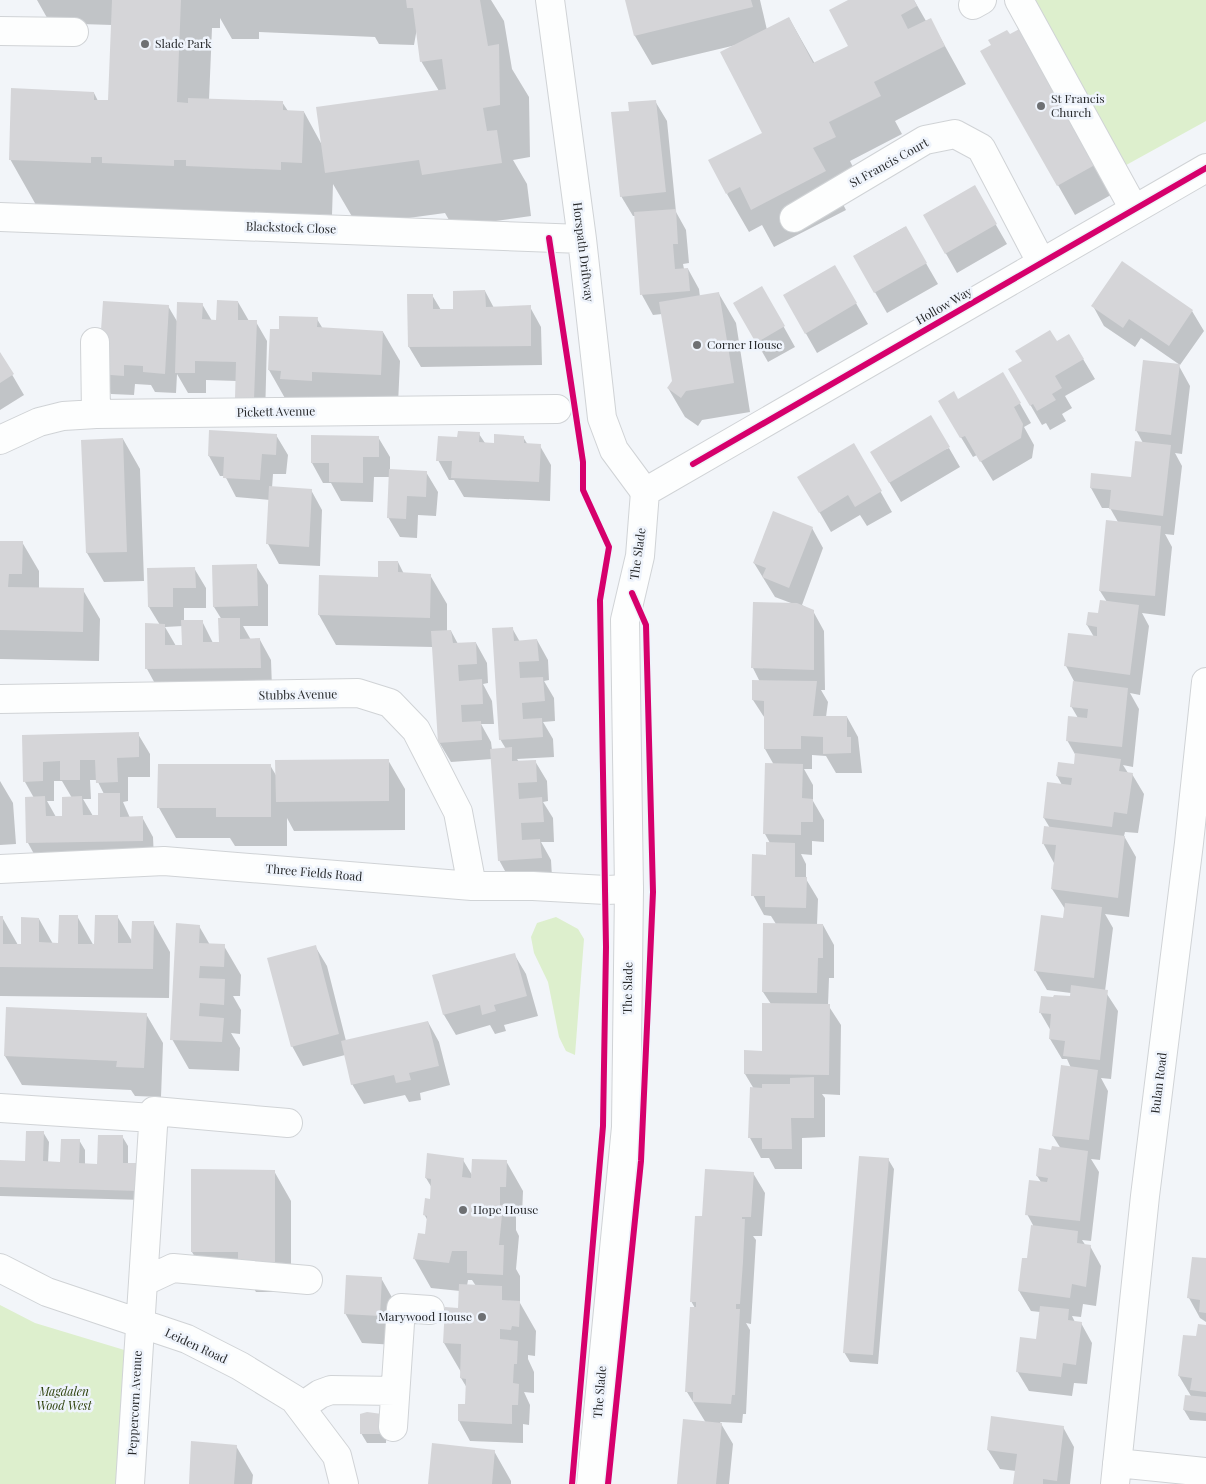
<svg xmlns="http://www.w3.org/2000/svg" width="1206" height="1484" font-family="'Playfair Display',serif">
<rect width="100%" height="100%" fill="#f2f5f9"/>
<!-- green -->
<path fill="#ddefcd" d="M1030 0H1206V121L1119 169Z
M556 917 578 929 584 939 575 1055 566 1051 559 1037 548 982 534 953 531 937 537 923Z
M0 1305 35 1323 131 1352 122 1484H0Z"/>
<!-- shadow -->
<path fill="#0003" fill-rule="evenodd" d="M37 0H491L504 21 512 69 529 97 530 157 513 160 527 184 531 216 453 227 445 213 357 225 333 184 332 215 310 214V222L40 212 10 159 94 93 98 101H110L112 25 50 23ZM220 18 232 39H259V32L375 37 379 44 414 45 417 28 421 61 439 91 322 145 304 112 288 111 282 102 209 100 212 28H220Z
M626 0H760L767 30 789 18 815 64 849 46 851 0H914L926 21 930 19 966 84 895 121 902 134 850 161 857 175 834 187 846 210 774 247 762 225 749 232 727 194 764 134 736 45 652 65 635 36Z
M1010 36 1118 191 1075 215 982 52Z
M655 101 667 121 676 212 686 230 689 263 683 264 684 269H688L699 289 700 297 719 294 736 323 750 412 702 420 698 426 685 417 668 388 673 381 662 314 653 315 642 295 635 216H633L621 196 630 112Z
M974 187 1007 244 957 273 924 215Z
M905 227 938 284 887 313 854 256Z
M835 267 868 324 817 353 784 295Z
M762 288 795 347 768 362 734 303Z
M485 291 494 308 530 307 541 327 542 365 421 367 409 347 408 295H432L441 310H455Z
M238 302 249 321 256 322 267 341 265 418H247L236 398 237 381 206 380V393H188L177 374 176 393 155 392 151 385 135 384 134 395 111 394 100 374 168 306 178 323 202 304 212 321H217Z
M1093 306 1192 311 1204 331 1180 365 1141 338 1135 347 1104 326Z
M317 319 323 329 383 332 400 361 398 404 286 400 269 370 271 330H280Z
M1056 343 1083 359 1095 379 1065 396 1072 408 1062 414 1066 421 1050 430 1046 423 1042 425 1010 370Z
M0 354 24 395 0 410Z
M1179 366 1190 386 1182 454 1175 453 1182 466 1174 535 1165 534 1172 547 1165 616 1142 613 1149 626 1140 695 1130 693 1139 709 1133 767 1123 765 1128 773 1132 774 1144 794 1138 833 1125 832 1124 836 1136 857 1129 917 1105 914 1113 928 1105 991 1118 1011 1111 1079 1101 1078 1108 1091 1100 1160 1091 1159 1099 1172 1091 1241 1082 1240 1086 1246H1090L1101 1266 1096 1306 1083 1304 1081 1317 1072 1316 1075 1322 1081 1323 1092 1343 1087 1384 1074 1383 1072 1396 1029 1391 1017 1371 1037 1340 1040 1312 1031 1311 1019 1291 1028 1259 1033 1225 1027 1214 1041 1182 1037 1176 1053 1151 1061 1149 1053 1136 1071 1068 1067 1059H1062L1050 1039 1051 1031 1040 1012 1071 998V993L1047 990 1035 970 1064 920 1065 909 1052 889 1054 863 1043 843 1050 828 1044 818 1062 785 1057 776 1059 763 1075 765 1076 756 1067 740 1078 718 1071 706 1075 683 1066 666 1094 637 1087 625 1099 614 1107 602 1100 591 1118 522 1110 508H1102L1091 488 1132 478 1143 443 1136 430Z
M1003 374 1031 423 1024 427 1034 445 1032 458 993 481 977 455 973 457 951 421Z
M479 434 485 443 495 444 523 437 528 445 540 446 551 465 550 501 464 497 454 480H449L438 460 459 439Z
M276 435 288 455 286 474H273L272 488 311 490 322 510 320 566 279 564 268 544 270 500 236 497 225 476H220L209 456Z
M378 437 390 457V470L426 472 438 492 436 516 418 515 417 538 400 537 388 517 390 477H374L373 502 341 501 331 483H323L312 463Z
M123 439 140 469 144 581 104 582 87 553 83 441Z
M854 445 892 512 867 526 860 515 831 532 799 477Z
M949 448 960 467 901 502 883 472Z
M812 528 823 548 802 605 813 611 824 631 825 690H821L828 702 826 717H847L858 737 862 773H836L826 756 812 755V769H804L813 785V801L824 820V842L812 841V855L801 854 806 864V879L818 899 817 925H823L834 945V978H829L828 1005 841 1025 840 1095 822 1094 825 1098V1137L802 1138V1169H775L769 1158H761L750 1138 754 1089 745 1074 763 1052 771 1004 763 992 776 924 771 916 764 915 753 895 768 856 770 843 765 834 774 765 765 749 766 720 753 700V682H760L753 668 754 603H791L775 597 754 563Z
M0 542H22L39 571V589L83 590 100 619 99 661 0 659Z
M398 562 404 574 430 575 447 604V631H451L458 644 476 643 487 663 488 683 483 684 492 701 494 724H481L491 742 492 750 506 749 500 739 512 628 520 642 537 640 548 660 549 680 544 681 554 698 555 721 543 722 553 739 554 757 517 759 519 762 535 761 547 781 548 801 543 802 553 818 554 842H541L551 860 552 877 510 880 499 860 492 759 451 762 439 742 433 647 336 645 319 615 320 576 379 578Z
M256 566 268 585V626H243L251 640H260L271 660 272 688 158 689 147 669 160 625 149 607 148 569 194 568 206 588V608H184V622L202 621 213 643H220L222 620 214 607ZM183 626V646H176L165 627Z
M138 734 150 754V777H128V801L123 802 130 818 142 817 153 837 154 860 39 863 28 843 26 798H34L25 782 23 736ZM90 780H97L104 794 100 816H93L83 799H91ZM54 781H62L72 798 64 817H56L47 801H54Z
M388 760 405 789V830L294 831 287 818V846H235L230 838H176L159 808V765H270L277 777Z
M0 781 13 803 16 844 0 845Z
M77 916 95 948 117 916 133 943 153 922 170 952 169 998 0 996V917H2L18 945H22L39 919 53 944H60Z
M199 926 210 945 224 946 241 975 240 996H233L241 1010 240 1034 231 1033 240 1048 239 1071 189 1069 172 1039Z
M315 946 327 966 346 1041 428 1022 439 1042 450 1085 420 1093 421 1100 409 1102 405 1095 364 1104 352 1084 345 1055 303 1066 292 1046Z
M514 954 526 974 538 1016 504 1025 506 1031 495 1034 490 1025 456 1035 444 1015 433 976Z
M146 1014 163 1043 161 1097 135 1096 131 1090 22 1085 5 1056Z
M43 1132 49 1142 48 1163H61L79 1140 85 1150V1165H98L122 1136 128 1146V1164L144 1200 0 1196V1162L26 1163Z
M888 1159 894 1169 878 1364 850 1362 844 1352Z
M463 1160 472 1175 506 1161 523 1191 522 1216H516V1230L519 1236 516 1269 520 1276V1303L536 1331 535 1356 528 1355V1359L534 1372V1393L524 1392 530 1405 529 1425 523 1424V1443L470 1441 459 1421 466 1406 467 1388 461 1378V1372L444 1343 459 1310 460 1291 431 1288 414 1258 426 1236 428 1221 424 1214 431 1200 432 1188 426 1178ZM468 1280H472L476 1286H467Z
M274 1171 291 1201V1292H256L250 1282 209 1281 192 1252Z
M753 1173 765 1193 762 1236H753L756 1240 751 1324 746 1323 750 1330 746 1414H743L742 1423 720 1422 733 1444 729 1484H679L706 1423 687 1392 695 1308 691 1301 703 1218Z
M1206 1260V1322L1200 1318 1189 1298Z
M381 1278 398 1308 396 1345 362 1343 345 1313Z
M1206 1327V1421L1190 1420 1184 1410 1191 1396 1179 1376 1197 1338Z
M387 1425 386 1443H367L361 1433Z
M1063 1427 1074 1447 1070 1484H1015L1016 1471 1000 1469 988 1450Z
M236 1446 253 1475 252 1484H190Z
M494 1451 511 1481V1484H429Z"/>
<!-- building -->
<path fill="#d5d5d8" d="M112 0H181L177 102 188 103V98L283 101V110L304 111 302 163 281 162V170L186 166V160H174V166L102 163V157H91V163L9 160 11 88 94 92V100H108Z
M406 0H480L488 46 499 44 500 105 483 108 487 131 497 130 502 163 422 175 419 160 325 173 316 107 446 89 442 59 420 62 413 8H407Z
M625 0H751L753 7 634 36Z
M848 0H914L917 6 901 15 908 29 931 18 945 46 874 82 881 96 829 122 836 137 813 148 826 171 751 210 740 187 726 194 708 160 762 133 720 52 789 17 813 63 848 46 829 10Z
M1025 26 1102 161 1057 186 980 51 991 45 988 40 1007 30 1010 34Z
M656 100 666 192 620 197 611 112 629 111 628 102Z
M975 185 997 224 945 254 923 215Z
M676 209 678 244H673L675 269 688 268 690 291 640 295 634 212Z
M906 226 927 263 874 293 853 256Z
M1122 261 1193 310 1169 346 1129 319 1123 328 1091 306Z
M835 265 857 303 805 334 783 295Z
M762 286 785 326 756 343 733 303Z
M485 290 486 307 531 305V346L408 347 407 294H433V309H453V291Z
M719 292 734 383 686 391 681 398 667 388 672 381 659 302Z
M217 300 238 301V320H257L254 399 235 398 236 362 195 361V373H175L177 302 203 303 202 319 216 320Z
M103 301 169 305 165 374 143 372V366L124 365V376L98 374Z
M279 316 318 317 317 327 383 331 381 375 312 372V381L280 379 281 371 268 370 270 329H279Z
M1050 330 1057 341 1069 334 1084 359 1055 376 1062 388 1052 394 1056 400 1037 411 1033 404 1030 406 1008 369 1022 361 1015 351Z
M0 352 14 374 0 383Z
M1143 360 1180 364 1171 435 1135 431Z
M1003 372 1021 403 1014 407 1023 424 1021 438 980 462 965 436 960 438 938 401 954 391 958 399Z
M931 415 950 447 889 483 870 452Z
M209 430 277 434 276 455 262 454 260 480 223 478 224 457 208 456Z
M458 431 480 432 479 442 494 443V434L524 436V443L541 444 539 482 451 478 452 461H436L438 436 457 437Z
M311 435 379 436V457H363V483L329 482V463H311Z
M123 438 127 552 86 553 81 440Z
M1135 441 1171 445 1163 516 1109 509 1111 490 1090 488 1091 473 1131 477Z
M854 443 882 491 855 507 848 495 819 513 797 477Z
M389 469 427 471 426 497 407 496 406 519 387 518Z
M269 486 312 489 309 547 266 544Z
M773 511 813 527 789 588 762 577 766 568 753 563Z
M1106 520 1161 526 1155 596 1099 591Z
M0 541H23L22 574H9L8 587 84 588 83 632 0 630Z
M378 561H398V572L431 574 430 618 318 615 319 575 378 577Z
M257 564 258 606 213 607 212 565Z
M195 567 196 588H173V607H148L147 568Z
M1100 600 1139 605 1130 675 1064 666 1068 633 1097 636V627L1086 625 1088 612 1098 613Z
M753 602 797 603 814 610V670L751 668Z
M218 618H240V639L260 638 261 668 145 669V623L165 624V645H182L181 620H203V642H219Z
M513 627 514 641 537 639 539 661 519 662 520 678 543 677 545 701 522 703 523 719 542 718 543 737 499 740 492 628Z
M451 630 453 643 476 642 477 664 458 665 459 681 482 679 483 704 461 705 462 722 481 721 482 740 438 743 431 631Z
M752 680 817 681 813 716H847V737H851V753L823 754V737L801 736V749H764V701L752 700Z
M1073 681 1128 688 1122 747 1066 741 1068 716 1087 718 1088 709 1070 707Z
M139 732V757L117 758 118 782 96 783 95 760H80V780H60V761L43 762V781L23 782 22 735Z
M512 747V761L536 760 537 782 518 783 519 799 542 797 544 822 521 823 522 840 540 839 542 858 498 861 490 749Z
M1075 753 1121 759 1119 771 1133 773 1127 814 1114 812 1112 827 1043 818 1047 782 1071 785 1072 778 1056 776 1058 762 1074 764Z
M389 759V801L276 802 275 760Z
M765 763 803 764 802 798 813 799V822H801V835L763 834Z
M158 764H271V817H216V808H157Z
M98 793H120V817L143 816V841L26 843 25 797 45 796 46 816H62V797L82 796 83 815H98Z
M1044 826 1125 836 1118 898 1051 889 1056 845 1042 844Z
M766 842 795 843V877H807L806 908 765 907V896H751L752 854 766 855Z
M1065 903 1102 907 1094 978 1034 971 1041 915 1063 918Z
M59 915H78V944H94L95 915H118V943H131L132 921H154L153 969 0 967V916H3V944H21V917L39 918V942L58 943Z
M176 923 200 925 199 943 225 944 224 967 200 966 199 978 225 979 224 1005 200 1003 199 1016 224 1018 222 1042 170 1040Z
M763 923 823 924V958H818L817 993 762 992Z
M316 945 339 1034 291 1047 267 958Z
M515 953 527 996 494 1005 496 1011 482 1015 480 1005 443 1015 432 975Z
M1071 985 1108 990 1100 1060 1063 1056 1065 1041 1049 1039 1051 1014 1039 1013 1041 996 1053 997 1054 995 1070 996Z
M762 1003 830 1004 829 1075 744 1074V1050L762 1051Z
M6 1007 147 1013 144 1068 116 1067 117 1061 4 1056Z
M428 1021 439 1066 409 1073 411 1080 396 1083 394 1075 351 1085 341 1041Z
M1061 1065 1098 1070 1089 1140 1052 1136Z
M814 1077V1118H791L792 1149H762V1138H748L750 1087 762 1088V1084H790V1078Z
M26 1131H44L43 1161 60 1162 61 1139H80L79 1163 97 1164 98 1135H123V1163H140L139 1191 0 1187V1160L25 1161Z
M1052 1146 1088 1151 1080 1221 1025 1215 1029 1180 1047 1182 1048 1178 1036 1176 1039 1148 1051 1150Z
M427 1153 464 1158 462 1177 471 1178 472 1159 507 1160 506 1187H500V1205H503L499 1245H504L503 1275 467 1273V1251H452L449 1263 413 1259 418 1233 425 1234 427 1216 423 1215 425 1198 430 1199 431 1179 425 1178Z
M859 1156 889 1158 873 1355 843 1353Z
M191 1169 275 1170V1263H238V1252H191Z
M705 1169 754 1172 751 1217H742V1219H745L743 1262 740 1304H736V1309H740L735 1395H732L731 1404 693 1402V1392H685L690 1307H696V1302H690L695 1216H702Z
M1031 1225 1078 1231 1077 1243 1091 1245 1086 1287 1072 1284 1070 1298 1018 1291 1022 1258H1027Z
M1192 1257 1206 1258V1313L1199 1312 1200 1300 1187 1298Z
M346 1275 382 1277 380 1316 344 1314Z
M459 1284 502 1286V1300L520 1301 519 1327 512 1326 511 1330 500 1329V1339L518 1341 517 1364H514L513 1383 519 1384 518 1405H512V1424L458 1421V1404H465L466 1379 460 1378 461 1344 443 1343 445 1307 458 1308Z
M1040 1306 1069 1309 1068 1320 1082 1322 1076 1365 1063 1363 1061 1377 1016 1372 1020 1337 1036 1339Z
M1198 1324 1206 1325V1392L1190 1390 1192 1378 1178 1376 1183 1335 1196 1336Z
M1185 1395 1206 1397V1413L1183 1410Z
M367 1412 382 1414V1434H360V1414Z
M991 1416 1064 1426 1057 1481 1043 1479V1484H1013L1017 1454 987 1450Z
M683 1419 722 1423 716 1484H677Z
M191 1441 237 1445 234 1484H189Z
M432 1443 495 1450 492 1484H428Z"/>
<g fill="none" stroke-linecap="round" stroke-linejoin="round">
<defs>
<path id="minor" d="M550 0 582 239 602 418 614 450 645 492
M1019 0 1134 209
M973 5 982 0
M0 31 74 32
M0 217 582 239
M794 218 925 140 955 134 981 148 1041 262
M95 342 96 414
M0 440 39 422 63 416 96 414 557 409
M0 699 358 693 390 703 416 730 458 812 472 886
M0 869 164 861 472 886H533L606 890 629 889
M0 1108 153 1118
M0 1268 47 1292 187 1339 240 1366 294 1399 337 1456 344 1484
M143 1282 173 1268 308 1280
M301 1407 320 1394 331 1390 395 1391
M393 1427 401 1308 430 1310
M1117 1463 1206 1472
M130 1484 154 1111 288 1123
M1115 1484 1145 1196 1189 843 1206 682"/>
<path id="major" d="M591 1484 626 1127 629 889 625 620 640 556 645 492 1206 168"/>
</defs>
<!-- minor casing -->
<use href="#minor" stroke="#d0d3d6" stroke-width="30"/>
<!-- major casing -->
<use href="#major" stroke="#d0d3d6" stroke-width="30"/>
<!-- minor -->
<use href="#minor" stroke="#fdfefe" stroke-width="28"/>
<!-- major -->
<use href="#major" stroke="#fdfefe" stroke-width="28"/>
<defs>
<path id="cycleway" d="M549 238 583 462V490L609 547 600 600 606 947 603 1126 572 1484
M693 464 1206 168
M608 1484 641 1161 653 892 646 625 632 593"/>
</defs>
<!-- cycleway casing -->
<use href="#cycleway" stroke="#eff4fc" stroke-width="9"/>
<!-- cycleway -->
<use href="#cycleway" stroke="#d6006c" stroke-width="6"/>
</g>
<!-- markers -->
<g fill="#6e7073" stroke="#eff4fc" stroke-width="2">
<circle cx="145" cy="44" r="5"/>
<circle cx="1041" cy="106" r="5"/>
<circle cx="697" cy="345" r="5"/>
<circle cx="463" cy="1210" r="5"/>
<circle cx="482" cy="1317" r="5"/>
</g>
<g text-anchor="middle" stroke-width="5" stroke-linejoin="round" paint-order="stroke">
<!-- poi labels -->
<g font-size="12" fill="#27292b" stroke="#eff4fc" text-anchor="start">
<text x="155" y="48">Slade Park</text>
<text x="1051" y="103">St Francis<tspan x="1051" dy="14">Church</tspan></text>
<text x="707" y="349">Corner House</text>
<text x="473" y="1214">Hope House</text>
<text x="472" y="1321" text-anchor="end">Marywood House</text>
</g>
<!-- street labels -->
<g font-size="12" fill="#27292b" stroke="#eff4fc">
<text transform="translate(889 163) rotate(-29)" y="4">St Francis Court</text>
<text transform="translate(291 228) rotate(2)" y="4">Blackstock Close</text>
<text transform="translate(583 252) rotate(83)" y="4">Horspath Driftway</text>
<text transform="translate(944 306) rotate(-30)" y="4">Hollow Way</text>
<text transform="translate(276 412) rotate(-1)" y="4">Pickett Avenue</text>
<text transform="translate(638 554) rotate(-82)" y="4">The Slade</text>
<text transform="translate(298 695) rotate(-1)" y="4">Stubbs Avenue</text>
<text transform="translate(314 873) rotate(5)" y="4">Three Fields Road</text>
<text transform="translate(628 988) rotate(-89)" y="4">The Slade</text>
<text transform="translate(1159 1083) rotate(-83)" y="4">Bulan Road</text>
<text transform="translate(196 1346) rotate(25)" y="4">Leiden Road</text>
<text transform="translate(600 1392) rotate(-85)" y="4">The Slade</text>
<text transform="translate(135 1403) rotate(-87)" y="4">Peppercorn Avenue</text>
</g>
<!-- park labels -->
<g font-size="12" font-style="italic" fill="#2d410b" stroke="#eff4fc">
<text x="64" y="1396">Magdalen<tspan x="64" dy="14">Wood West</tspan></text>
</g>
</g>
</svg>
